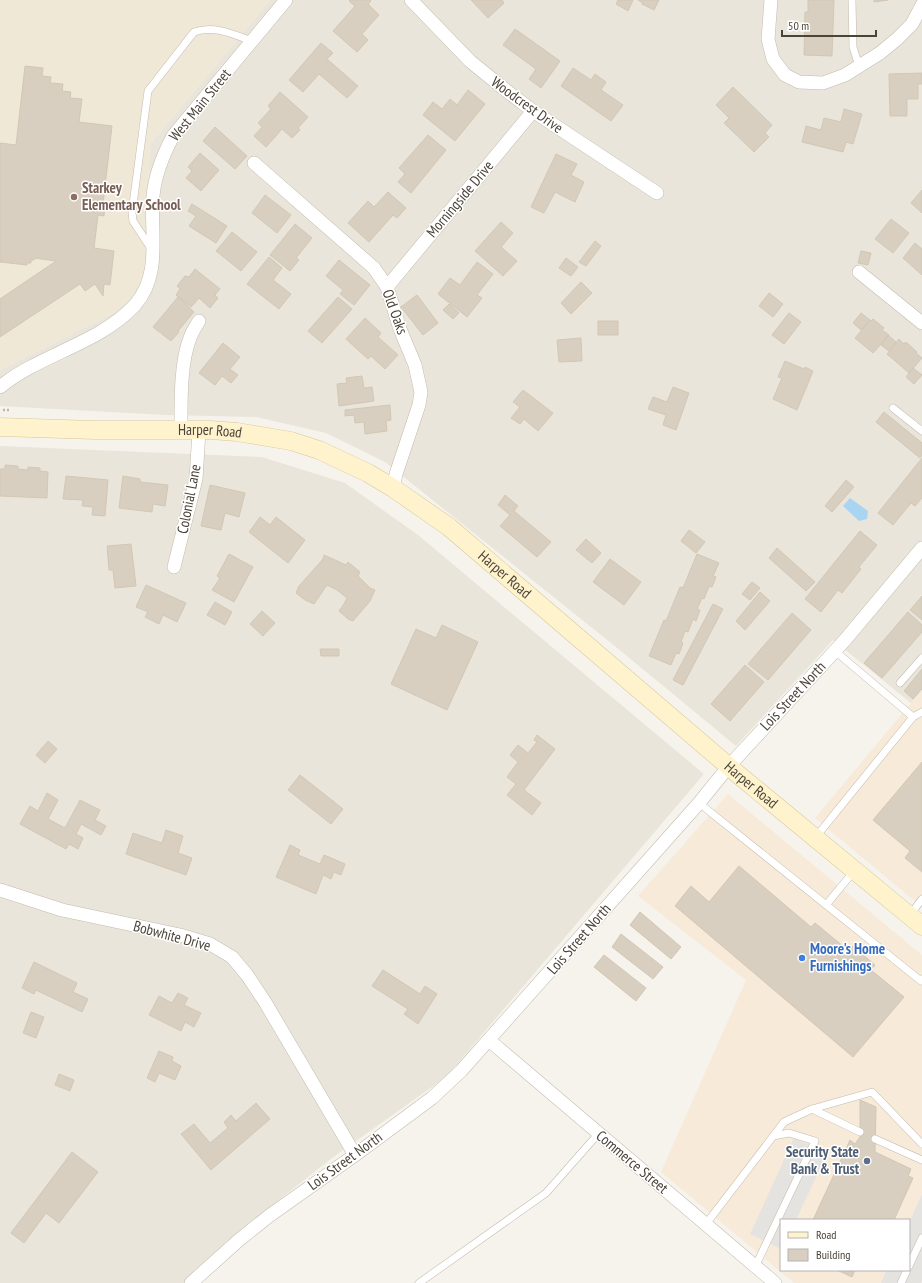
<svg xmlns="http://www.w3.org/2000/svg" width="922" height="1283" font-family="'PT Sans Narrow',sans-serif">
<rect width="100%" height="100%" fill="#f6f3ec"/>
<!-- residential -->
<path fill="#eae5da" d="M270 0H922V690L911 703 833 640 736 746 616 647 385 462 326 433 256 417 165 415 0 406V370L113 313 130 299 144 275 150 144Z
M0 446 262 457 345 483 418 535 704 774 446 1077 332 1158 227 1241 184 1283H0Z"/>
<!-- commercial -->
<path fill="#f7ead8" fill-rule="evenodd" d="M922 690V907L815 818Z
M728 794 922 955V1283H794L661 1172 746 980 638 896ZM781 1220H909V1270H781Z"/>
<!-- education -->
<path fill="#efe8d6" d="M0 0H270L150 144 144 275 130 299 113 313 0 370Z"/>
<!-- parking -->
<path fill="#e5e3e0" d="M794 1138 827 1154 796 1220H781V1249L750 1234Z
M922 1194V1280L921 1283H881L887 1270H909V1223Z"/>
<!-- water -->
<path fill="#a9d4f2" d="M850 498 868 511 867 519 859 521 843 506Z"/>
<!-- building -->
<path fill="#d8cfc1" stroke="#d3c7b4" d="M350 0H370L371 1 368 4 379 15 362 34 368 40 357 52 333 31 355 6 349 1Z
M471 0H502L504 3 488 18Z
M618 0H633L628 11 616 4Z
M638 0H659L654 10 642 4V2Z
M808 0H834L832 56 804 55 805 12H808Z
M874 0H888L874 2Z
M515 29 560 61 541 88 529 79 536 69 503 45Z
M321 43 333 53 327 59 358 86 347 98 319 74 303 92 289 80Z
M25 66 43 68 42 76 51 77 50 83 63 84 62 91 71 92 70 98 82 99 79 122 112 126 103 204H105L104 216 98 215 94 248 114 251 110 285 104 284 103 296 95 284 85 291 80 284 0 337V299L56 261 35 258 34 260H31V263H27V265L0 262V143L16 145Z
M573 68 591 80 595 74 606 82 601 90 623 105 611 121 561 86Z
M922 73V84H918V99H907V116H890L889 74Z
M733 87 772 125 765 133 769 137 754 152 724 123 729 118 716 105Z
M468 90 485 104 455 141 423 115 433 102 442 109 450 99 457 105Z
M280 92 308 117 298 128 300 130 292 138 282 129 266 147 254 136 262 127 258 123 271 109 268 106Z
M844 109 862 114 853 144 846 142 843 152 802 142 806 126 821 130 824 118 841 122Z
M215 127 247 156 235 169 203 141Z
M428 135 446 150 411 193 398 182 405 174 399 168Z
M200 153 219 170 201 191 186 178 192 171 188 167Z
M556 154 577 164 571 175 584 182 575 202 555 192 544 213 531 207Z
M922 190V213L911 203Z
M388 192 406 208 397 218 393 215 369 242 348 223 368 201 374 207Z
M265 195 291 215 277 233 252 213Z
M192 204 227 226 216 243 189 226 196 216 188 211Z
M891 219 909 233 893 253 875 239Z
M501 222 513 233 501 247 517 261 503 276 475 251Z
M295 224 312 238 296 258 299 260 290 271 270 255Z
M232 232 257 252 241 271 216 251Z
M595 241 601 246 586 266 579 262Z
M915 243 922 249V275L903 258Z
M861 251 871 253 868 265 858 263Z
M269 257 282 268 273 280 291 294 279 309 247 284Z
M566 258 578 267 571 276 559 268Z
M339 260 370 285 354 305 340 294 343 290 326 276Z
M477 262 493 274 477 295 482 298 467 317 438 294 450 278 460 285Z
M195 269 220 289 215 295 218 298 210 308 199 298 191 307 176 295 180 289 177 286 185 276 189 277Z
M581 282 592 293 571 314 561 303Z
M769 293 783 304 773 317 759 306Z
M417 295 438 323 423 335 401 307Z
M178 297 194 312 178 331 179 332 171 341 153 327Z
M338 297 352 309 322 343 308 331Z
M449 304 459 313 453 319 443 310Z
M789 313 801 322 784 344 772 335Z
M861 313 870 320 861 330 853 323Z
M365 318 381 333 378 337 398 355 385 369 371 356 368 359 346 339Z
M873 319 884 328 882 330 889 335 873 353 855 338 870 320 871 321Z
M598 321H618V335H598Z
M888 335 896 342 889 351 881 345Z
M581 338 582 361 559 362 557 340Z
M899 339 904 344 906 342 917 352 916 353 922 358 909 373 887 354Z
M223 343 240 357 230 369 238 375 231 383 222 376 215 385 199 373Z
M785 361 804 369 805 367 813 371 797 410 773 399 782 378 778 377Z
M913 368 922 375 914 384 906 377Z
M362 376 364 388 372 387 374 401 339 406 337 384 347 383 346 378Z
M673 387 689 393 676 430 663 425 666 415 648 409 653 397 667 402Z
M523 390 553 413 538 431 524 419 520 424 511 418 520 407 513 402Z
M390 405 391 420 386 421 387 431 365 434 364 422 355 423 354 415 345 416V410Z
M884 412 922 443V455L920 458 876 422Z
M922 458V498L915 506 911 503 893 525 878 513Z
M5 465 18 466V469L28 470V467L40 468V471L48 472 47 498 0 496V469H5Z
M66 476 108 480 105 516 92 515 93 507 82 506 83 500 63 499Z
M123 476 140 479V482L168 485 165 506 153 504 152 512 119 508Z
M846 480 854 487 832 512 825 506Z
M210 485 245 493 239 517 225 513 221 530 201 526Z
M505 495 518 506 514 511 551 542 537 557 500 526 510 515 498 505Z
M260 517 270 525 276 517 305 540 288 563 249 532Z
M689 530 705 542 696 553 681 541Z
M860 531 877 545 859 567 861 569 842 593 838 590 821 612 805 599Z
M586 539 601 553 592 563 576 550Z
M131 544 136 586 115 588 113 570H109L107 546Z
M777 548 815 582 806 591 769 558Z
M229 554 253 567 234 602 212 590 220 578 217 576Z
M697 554 719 563 713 576 716 577 712 587 709 586 704 599 702 598 697 609 700 610 696 621 693 619 688 632 685 631 681 642 683 643 679 654 676 653 671 665 649 656 664 620 666 621 680 587 683 588Z
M324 555 346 565 348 562 360 572 358 576 370 588 375 590 370 601 353 621 348 619 339 611 344 604 347 598 337 590 327 585 314 604 305 600 296 593 299 586 323 559Z
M610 559 641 582 624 605 593 582Z
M752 582 760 588 750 600 742 594Z
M146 585 186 603 177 622 163 615 159 624 145 617 148 612 136 607Z
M760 592 770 601 745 630 736 621Z
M922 596V620L910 610Z
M215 602 232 612 225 625 207 615Z
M713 604 723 609 683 685 673 680Z
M262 611 275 623 263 636 250 624Z
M908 612 922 625V632L882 678 864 663Z
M792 613 811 630 768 680 748 664Z
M442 625 478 642 447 710 391 684 416 629 436 638Z
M320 649H339V656H321Z
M745 665 764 682 730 721 711 704Z
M922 669V689L913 699 904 691Z
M537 735 555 749 524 790 541 803 532 815 507 795 516 784 507 777 518 762 510 755 518 745 528 753 537 742 534 740Z
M48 741 57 749 45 763 36 755Z
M922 762V872L905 858 910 851 873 820Z
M300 775 343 809 331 824 288 790Z
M47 793 58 800 48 819 65 828 80 800 100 810 95 820 106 826 101 835 81 824 76 834 83 838 78 849 69 844 66 849 20 824 30 806 38 811Z
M166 830 183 836 178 853 192 858 186 875 126 854 133 833 162 843Z
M290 845 300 850 298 855 320 864 324 855 345 864 341 875 334 872 331 879 323 875 316 894 276 877Z
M739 866 811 927 815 923 849 951 853 946 875 965 871 970 904 997 853 1057 675 906 691 886 709 902Z
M640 912 681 947 671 959 630 925Z
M621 934 663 967 653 979 612 947Z
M604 955 646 988 636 1001 594 967Z
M34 962 77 983 73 992 88 999 82 1012 36 990 34 994 22 988Z
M383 970 420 994 425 986 437 994 418 1024 404 1014 408 1009 372 986Z
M178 993 188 998 184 1005 201 1013 194 1027 185 1022 181 1031 149 1015 159 996 172 1003Z
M31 1012 44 1017 36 1038 23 1033Z
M159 1051 173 1057 172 1061 181 1066 175 1080 159 1073 155 1082 147 1078Z
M59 1074 74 1080 70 1091 55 1085Z
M860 1100 876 1107 875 1152 911 1169 908 1176 913 1178 894 1220H813L850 1140 855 1144 860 1137Z
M256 1103 270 1119 211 1170 181 1134 194 1124 210 1143 228 1128 224 1122 231 1115 236 1121Z
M72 1152 98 1172 59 1223 46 1213 24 1243 11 1233Z
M837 1270H855L852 1277Z"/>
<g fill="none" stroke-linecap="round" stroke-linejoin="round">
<defs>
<path id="lane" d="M852 0 853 47 859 66
M152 250 133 221 132 212 148 91 194 32C215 25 232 34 252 41
M893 408 922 431
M835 651 913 717
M900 683 922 658
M699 803 921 981 922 979
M815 838 913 717 922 712
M826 905 854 871
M910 915 922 899
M812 1109 860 1132
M875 1139 922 1160
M706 1224 784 1122 812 1109 872 1092 922 1144
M909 1266 922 1238
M755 1267 815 1141 789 1133 773 1136
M419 1283 546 1193 599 1133
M901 1283 907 1270"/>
<path id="street" d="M411 0 470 61 503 88 533 111 657 193
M771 0 768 39 773 59 785 75 799 82 823 83 845 75 880 53 897 39 912 24 922 5
M254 163 374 268 387 287 400 329 415 365 421 392 419 405 396 474 393 488
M859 272 922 323
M387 287 533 111
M0 387C40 354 99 344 135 305 162 274 150 233 153 196 155 174 163 155 173 136L286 0
M181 431C181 404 180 363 190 338 192 332 196 326 199 321
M174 567 196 479 199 431
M0 890 62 910 180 935 210 944 232 957 247 975 265 1002 355 1155
M490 1041 775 1283
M191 1283 239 1240 269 1216 355 1155 432 1098 461 1071 699 803 729 766 845 640 922 548"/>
<g id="secondary">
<path id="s1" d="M0 427 95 430H211L237 432 291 441 319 450 368 473 393 488 449 527 740 776 922 926"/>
</g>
</defs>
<!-- lane casing -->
<use href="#lane" stroke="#c2bbae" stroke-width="8"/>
<!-- street casing -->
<use href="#street" stroke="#c2bbae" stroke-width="14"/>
<!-- secondary casing -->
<use href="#secondary" stroke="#d6c79b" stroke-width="19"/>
<!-- path -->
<path stroke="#c4b79f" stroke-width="2.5" stroke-dasharray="2 2" stroke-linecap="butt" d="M3 410H10"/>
<!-- lane -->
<use href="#lane" stroke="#fff" stroke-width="7"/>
<!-- street -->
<use href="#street" stroke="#fff" stroke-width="13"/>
<!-- secondary -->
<use href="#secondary" stroke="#fff3cd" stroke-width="18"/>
</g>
<!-- markers -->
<circle fill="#8d6e63" stroke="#fff" stroke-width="1.5" cx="74" cy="197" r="4"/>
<circle fill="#3f7fe0" stroke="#fff" stroke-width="1.5" cx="802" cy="958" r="4"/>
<circle fill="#5c6f8a" stroke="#fff" stroke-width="1.5" cx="867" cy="1161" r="4"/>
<g text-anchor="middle" stroke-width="3" stroke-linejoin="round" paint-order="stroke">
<!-- street labels -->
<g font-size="15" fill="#4b4439" stroke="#fff">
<text transform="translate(200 105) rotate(-51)" y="5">West Main Street</text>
<text transform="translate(527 105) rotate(36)" y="5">Woodcrest Drive</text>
<text transform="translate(460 199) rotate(-50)" y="5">Morningside Drive</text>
<text transform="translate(395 312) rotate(70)" y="5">Old Oaks</text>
<text dy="5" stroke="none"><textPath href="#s1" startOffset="210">Harper Road</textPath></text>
<text transform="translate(189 499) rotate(-79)" y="5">Colonial Lane</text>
<text dy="5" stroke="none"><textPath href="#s1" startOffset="546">Harper Road</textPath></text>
<text transform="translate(793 696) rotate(-47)" y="5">Lois Street North</text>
<text dy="5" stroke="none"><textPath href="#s1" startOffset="870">Harper Road</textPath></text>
<text transform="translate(172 936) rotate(15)" y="5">Bobwhite Drive</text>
<text transform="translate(579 939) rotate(-49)" y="5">Lois Street North</text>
<text transform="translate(345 1161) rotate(-36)" y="5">Lois Street North</text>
<text transform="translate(632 1162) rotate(40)" y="5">Commerce Street</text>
</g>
<!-- education labels -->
<g font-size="15" font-weight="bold" fill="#785e54" stroke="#fff" text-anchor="start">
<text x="82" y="193">Starkey<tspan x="82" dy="17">Elementary School</tspan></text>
</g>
<!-- shop labels -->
<g font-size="15" font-weight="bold" fill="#366cbe" stroke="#fff" text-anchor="start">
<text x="810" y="954">Moore's Home<tspan x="810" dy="17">Furnishings</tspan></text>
</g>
<!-- service labels -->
<g font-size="15" font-weight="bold" fill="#4e5e75" stroke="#fff" text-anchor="end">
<text x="859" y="1157">Security State<tspan x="859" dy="17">Bank &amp; Trust</tspan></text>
</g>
</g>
<!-- legend -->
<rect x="780" y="1219" width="130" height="52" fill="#ffffff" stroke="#b7b4b0"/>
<rect x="788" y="1232" width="20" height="6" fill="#fff3cd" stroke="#b7b4b0"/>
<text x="816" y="1239" font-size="12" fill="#4b4439">Road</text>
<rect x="788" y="1249" width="20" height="12" fill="#d8cfc1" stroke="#b7b4b0"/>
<text x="816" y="1259" font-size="12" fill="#4b4439">Building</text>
<!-- scale -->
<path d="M782 30v6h94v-6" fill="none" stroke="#4b4439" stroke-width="2"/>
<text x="788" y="30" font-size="12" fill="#4b4439" stroke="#ffffff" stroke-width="3" paint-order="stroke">50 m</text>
</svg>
